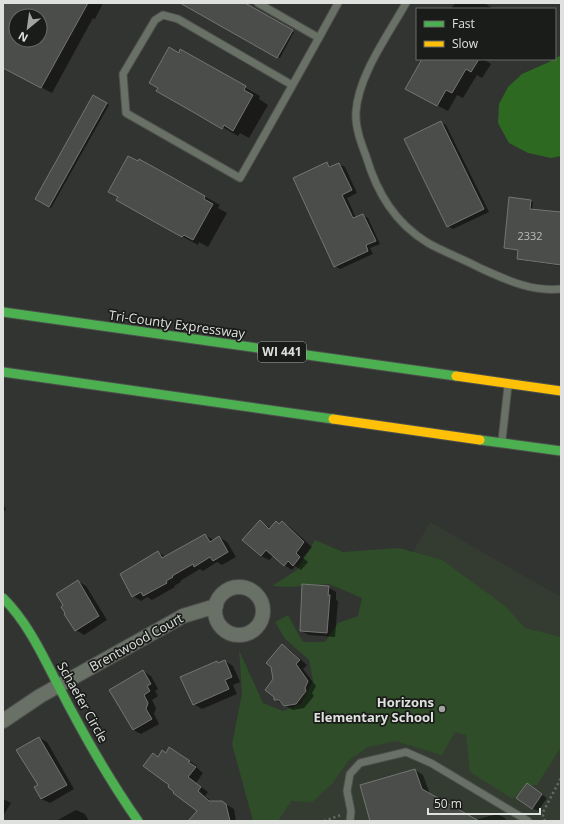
<svg xmlns="http://www.w3.org/2000/svg" width="564" height="824" font-family="'Open Sans',sans-serif">
<rect width="100%" height="100%" fill="#313430"/>
<!-- built -->
<path fill="#343c32" d="M430 522 561 597V821H259Z"/>
<!-- green -->
<path fill="#2e4d28" d="M315 540 343 552 399 548 442 560 505 606 525 628 561 637V747L537 785H525L513 799 470 772 466 735 455 732 442 755 395 741 368 747 348 761 333 783 312 802 291 801 278 821H253L232 744 242 693 239 650 263 703 283 711 301 704 313 681 309 660 285 639 275 622 288 615 303 642H325L338 623 358 616 362 598 329 584 289 587 272 586 297 570Z"/>
<!-- water -->
<path fill="#2e6921" d="M561 55V156L551 158 528 153 509 143 498 123 499 104 508 87 522 74 549 62Z"/>
<!-- shadow -->
<path fill="#0007" fill-rule="evenodd" d="M3 3H103L95 19 93 18 52 93 3 67ZM16 16H40V40H16Z
M182 3H243L294 32 280 58Z
M455 3H484L494 9H451Z
M181 51 260 96 259 99 268 105 249 138 240 133 238 136 210 120Z
M418 59H486L485 60 491 64 482 78 477 75 463 98 457 95 448 111 417 95 422 61Z
M94 96 109 105 51 208 36 199Z
M441 122 446 125 489 212 453 229 448 226Z
M327 164 333 167 339 164 345 167 357 193 347 198 356 218 363 215 368 218 380 244 370 248 373 254 340 269 335 266Z
M168 176 220 205 218 208 227 213 208 247 199 242 198 245 169 229Z
M531 201 533 202 532 210 561 213V266L520 260 518 259 519 250 505 248Z
M3 506 6 508 3 514Z
M260 521 270 528 280 525 282 522 290 527 312 547 303 558 308 562 301 570 295 566 292 570 284 565 274 555 269 560 261 556Z
M205 535 214 540 219 537 227 542 236 557 222 565 217 562 203 571 200 569 180 581 181 582 174 586 175 587 152 600 147 597 141 601 133 596 158 552 166 557Z
M78 581 86 586 107 620 84 635 76 630Z
M328 587 336 592V600L338 601 335 637 309 635 301 631Z
M282 645 290 650 307 665 303 669 316 686 312 693 314 696 304 708 293 710 275 700 274 680Z
M225 661 233 666 240 682 233 685 237 694 202 709 194 704Z
M143 671 151 676 158 689 155 691 158 696 152 700 156 708 154 714 159 724 141 734 133 730Z
M39 738 47 742 74 789 50 803 41 799 39 785Z
M178 753 197 766 196 767 203 773 196 783 208 792 205 796 212 802H222L234 809 236 821H190L198 810 175 791 170 785 154 754 158 757 166 754Z
M415 770 423 775 430 794 475 820 497 814 505 818 506 821H372Z
M532 788 547 798 538 811 532 808Z
M3 799 11 803 3 816Z
M76 810 85 814 89 821H56Z"/>
<!-- building -->
<path fill="#4b4d4a" stroke="#737572" fill-rule="evenodd" d="M3 3H88L41 88 3 68ZM16 16H40V40H16Z
M180 3H245L293 30 277 58Z
M169 47 179 53 180 49 246 86 244 90 253 95 233 131 224 125 222 129 193 112 156 91 158 88 149 83Z
M422 59H479L471 72 466 69 452 93 446 90 437 106 405 89Z
M93 95 107 103 49 207 35 199Z
M441 121 484 209 447 227 404 139Z
M128 156 138 161 139 159 168 175 205 196 204 199 213 204 193 240 184 235 182 237 153 221 116 200 118 197 108 192Z
M327 162 329 167 339 163 352 190 342 195 353 218 363 214 376 241 366 245 368 251 334 267 293 178Z
M509 197 531 200 530 209 561 212V265L517 259 518 250 504 248Z
M260 520 269 529 276 521 279 524 282 521 304 542 296 553 300 557 293 566 288 561 284 566 266 550 261 556 242 540Z
M205 534 210 542 219 536 228 552 213 561 210 557 194 567 193 564 172 576 173 577 166 581 167 583 143 596 141 592 132 597 120 574 158 551 162 558Z
M78 580 99 616 75 631 64 614 65 613 61 607 63 605 56 594Z
M302 584 329 586 328 595H330L327 633 300 631Z
M282 644 300 660 296 664 308 681 305 688 306 691 296 704 284 706 279 700H274V697L265 690 273 679 271 667 266 663Z
M225 660 232 677 225 680 229 689 193 705 180 677 217 661 218 663Z
M143 670 151 684 147 686 150 691 144 695 148 703 146 709 152 719 133 730 109 690Z
M39 737 67 785 41 799 34 787 38 785 16 750Z
M169 747 190 761 188 762 196 767 188 777 201 787 198 791 209 801H222L226 804 230 821H188L197 811 173 793 174 792 168 787 169 785 143 766 153 753 158 757 162 750 166 753Z
M415 769 422 789 479 821H370L360 785Z
M527 783 542 794 532 809 516 798Z"/>
<g fill="none" stroke-linecap="round" stroke-linejoin="round">
<defs>
<path id="lane" d="M258 3 319 38
M406 3C388 35 358 76 356 112 355 127 361 143 366 156 377 193 395 223 428 243 444 252 463 259 480 268 507 280 531 292 561 289
M292 85 178 19 163 15 155 20 123 74 126 113 240 178C273 120 306 62 338 3
M502 440 508 386
M350 821 351 811 347 791 350 774 360 763 406 752 431 763 528 821"/>
<path id="street" d="M215 611a24 24 0 1 1 48 0a24 24 0 1 1-48 0Z
M3 721 40 696 183 616 216 606"/>
<path id="fast" d="M3 312 456 376
M3 372 333 419
M480 440 561 451
M3 598C28 623 42 654 58 685 82 732 108 778 138 821"/>
<path id="slow" d="M456 376 561 391
M333 419 480 440"/>
</defs>
<!-- lane casing -->
<use href="#lane" stroke="#4d4f4d" stroke-width="9"/>
<!-- street casing -->
<use href="#street" stroke="#4d4f4d" stroke-width="16"/>
<!-- fast casing -->
<use href="#fast" stroke="#4d4f4d" stroke-width="11"/>
<!-- slow casing -->
<use href="#slow" stroke="#4d4f4d" stroke-width="11"/>
<!-- path -->
<path stroke="#676d66" stroke-width="2.5" stroke-dasharray="2 3" stroke-linecap="butt" d="M324 821 341 815
M545 821 543 817V812L561 778"/>
<!-- lane -->
<use href="#lane" stroke="#697167" stroke-width="7"/>
<!-- street -->
<use href="#street" stroke="#697167" stroke-width="14"/>
<!-- fast -->
<use href="#fast" stroke="#4caf50" stroke-width="9"/>
<!-- slow -->
<use href="#slow" stroke="#ffc107" stroke-width="9"/>
</g>
<!-- markers -->
<circle fill="#a1a4a0" stroke="#1a1c19" stroke-width="1.5" cx="442" cy="709" r="4"/>
<g text-anchor="middle" stroke-width="3.5" stroke-linejoin="round" paint-order="stroke">
<!-- number labels -->
<g font-size="11" fill="#b9bcb8">
<text x="530" y="240">2332</text>
</g>
<!-- shield labels -->
<rect fill="#1a1c19" stroke="#a3a6a2" stroke-width="1" x="258" y="342" width="48" height="20" rx="3"/>
<g font-size="12" font-weight="bold" fill="#dee1dd">
<text x="282" y="356">WI 441</text>
</g>
<!-- street labels -->
<g font-size="13" fill="#dee1dd" stroke="#1a1c19">
<text transform="translate(177 324) rotate(8)" y="5">Tri-County Expressway</text>
<text transform="translate(136 642) rotate(-29)" y="5">Brentwood Court</text>
<text transform="translate(83 702) rotate(61)" y="5">Schaefer Circle</text>
</g>
<!-- poi labels -->
<g font-size="13" font-weight="bold" fill="#dee1dd" stroke="#1a1c19" text-anchor="end">
<text x="434" y="707">Horizons<tspan x="434" dy="15">Elementary School</tspan></text>
</g>
</g>
<!-- border -->
<rect width="564" height="824" fill="none" stroke="#dee1dd" stroke-width="8"/>
<!-- legend -->
<rect x="416" y="8" width="140" height="52" fill="#1a1c19" stroke="#686b67"/>
<rect x="424" y="21" width="20" height="6" fill="#4caf50" stroke="#686b67"/>
<text x="452" y="28" font-size="12" fill="#dee1dd">Fast</text>
<rect x="424" y="41" width="20" height="6" fill="#ffc107" stroke="#686b67"/>
<text x="452" y="48" font-size="12" fill="#dee1dd">Slow</text>
<!-- north arrow -->
<g transform="translate(28 28) rotate(209)"><circle r="19" fill="#1a1c19" stroke="#686b67"/>
<path d="M0-3L7 15L0 10L-7 15Z" fill="#a1a4a0"/>
<text y="-6" font-size="11" font-weight="bold" text-anchor="middle" fill="#dee1dd">N</text>
</g>
<!-- scale -->
<path d="M428 808v6h112v-6" fill="none" stroke="#dee1dd" stroke-width="2"/>
<text x="434" y="808" font-size="12" fill="#dee1dd" stroke="#1a1c19" stroke-width="3" paint-order="stroke">50 m</text>
</svg>
